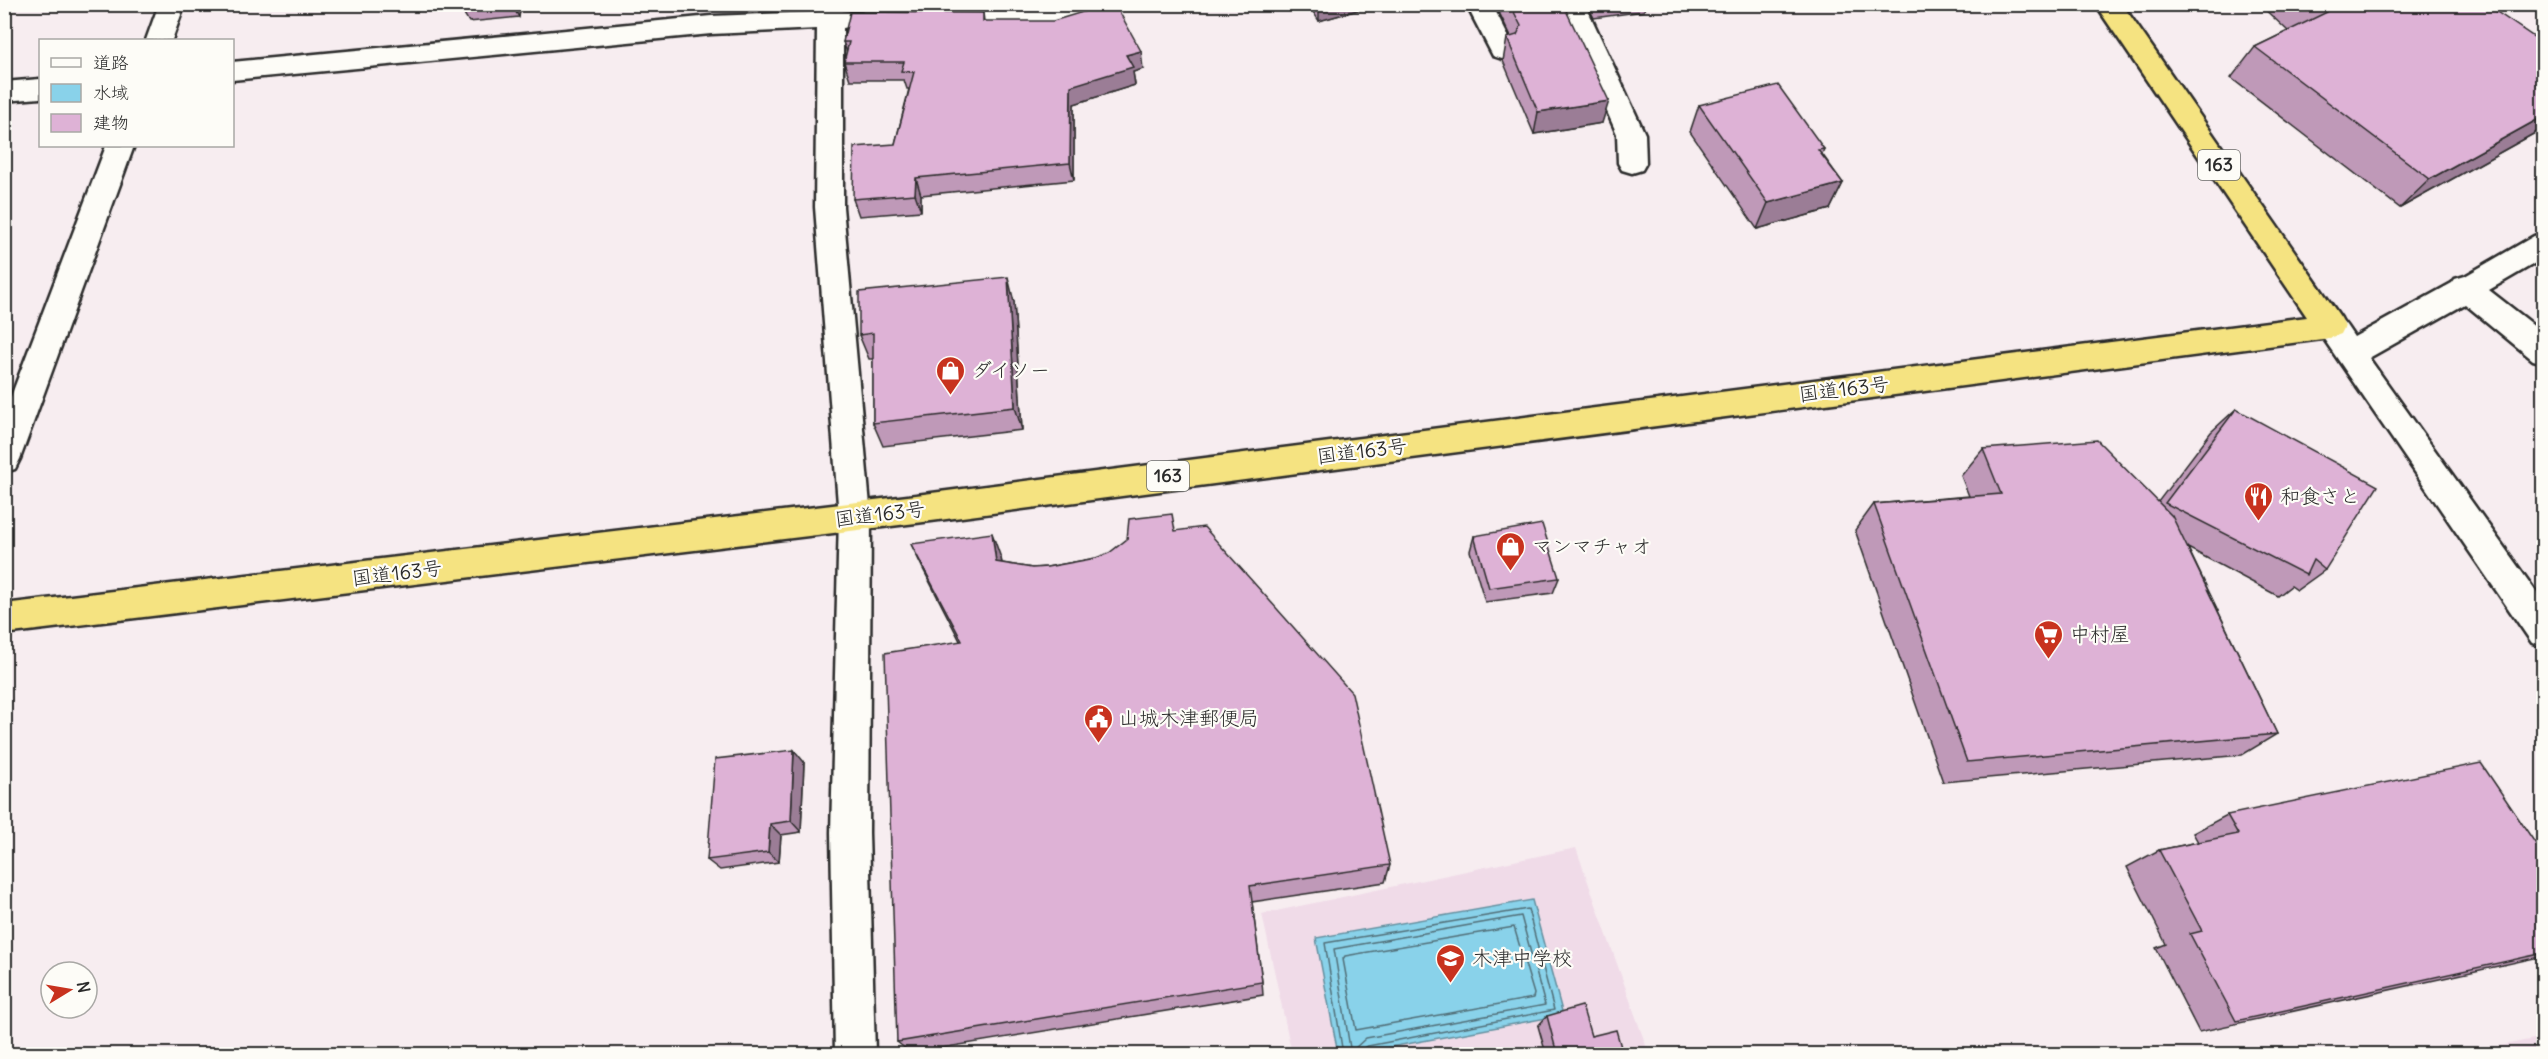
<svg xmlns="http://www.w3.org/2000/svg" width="2548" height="1059" font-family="Delius,'Klee One',sans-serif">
<rect width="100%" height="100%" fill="#f7edf0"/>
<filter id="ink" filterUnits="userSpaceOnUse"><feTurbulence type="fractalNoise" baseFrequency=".0167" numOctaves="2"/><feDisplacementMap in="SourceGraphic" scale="12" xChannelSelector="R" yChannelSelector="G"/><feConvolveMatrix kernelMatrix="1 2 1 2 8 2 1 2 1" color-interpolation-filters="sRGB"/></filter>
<g filter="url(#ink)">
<!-- built -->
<path fill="#f0dbe8" d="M1576 848 1649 1054H1292L1262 914Z
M2543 1037V1054H2461Z"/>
<!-- water -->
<path fill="#89d2ea" stroke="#638f9e" stroke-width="1.5" d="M1532 900 1563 1015 1353 1054H1338L1316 938Z"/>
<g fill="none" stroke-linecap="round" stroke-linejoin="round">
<!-- shore -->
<path stroke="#516e77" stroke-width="1.5" d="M1521 916 1545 1005 1366 1038 1354 1049 1350 1048 1334 949Z
M1514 927 1534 994 1533 998 1356 1030 1343 959 1345 956Z
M1343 1054 1325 943 1528 909 1554 1010 1368 1046 1363 1049 1362 1054"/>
<defs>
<path id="minor" d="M159 4H185L172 40H146Z
M817 4H843V11L861 13 865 19 861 25 843 28V207L871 517 869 833 875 1054H835L831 833 839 517 815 207 817 29 711 34 232 80V62L711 16 817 12Z
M1069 4H1115L1111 10 1063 24 940 30 931 27 927 21 931 15 940 12Z
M1466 4H1492L1515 50 1511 56 1502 59 1493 56Z
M1559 4H1585L1645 134 1646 163 1642 170 1632 173 1622 170 1618 163 1617 134Z
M40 79V98L4 101V82Z
M106 146H134L20 459 15 469 4 472V415Z
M2544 233V258L2489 290 2544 333V363L2533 360 2465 304 2369 358 2544 603V647L2532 643 2315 326 2319 318C2340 311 2343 321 2354 337L2452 283 2455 279 2465 276 2534 236Z"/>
<path id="highway" d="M2095 4H2122L2341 318 2345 326 2341 334 2330 338 916 523 4 634V604L916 495 2307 317Z"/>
</defs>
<!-- minor casing -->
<use href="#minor" stroke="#2b2b2b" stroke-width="5"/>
<!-- highway casing -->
<use href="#highway" stroke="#2b2b2b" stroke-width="5"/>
<!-- minor -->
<use href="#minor" fill="#fdfcf7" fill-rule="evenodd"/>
<!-- highway -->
<use href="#highway" fill="#f5e381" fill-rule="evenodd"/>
</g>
<!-- wall -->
<path fill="#bf99b8" stroke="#2b2b2b" stroke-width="1.5" d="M458 4H521L519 17 469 22Z
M860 4H986V8L956 10 862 8Z
M1308 4H1379L1319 21Z
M1495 4H1568L1566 12 1602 123 1534 134 1503 61 1507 38 1511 37Z
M1587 4H1645L1644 11 1594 18Z
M2259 4H2441L2446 8 2544 44V128L2400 208 2231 78 2255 47 2288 31Z
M983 13 984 21 1143 69 1133 72 1135 85 1074 104V180L921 195V211L859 216 853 199 895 144 909 89H907L904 80H850L844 62 847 52 843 42Z
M1699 105 1824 149 1822 154 1843 183 1830 209 1757 229 1690 132Z
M1014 302 1022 430 883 446 873 423V359H869L859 335Z
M2236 409 2325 570 2297 590 2291 586 2278 596 2188 548 2277 734 2242 755 1943 782 1855 530 1874 504 1969 496 1961 476 1983 449 2158 502 2211 432Z
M1175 531 1390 865 1385 882 1252 902 1262 982 1263 995 911 1053 897 1042 960 641 923 569 911 544 1001 558 1002 563 1032 568 1047 567 1096 558Z
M1474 536 1559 578 1553 593 1485 602 1470 551Z
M804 762 801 832 781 835 779 862 720 870 707 860Z
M2227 815 2544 856V956L2199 1032 2156 948 2166 944 2127 867 2159 850 2198 842 2193 833Z
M1547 1016 1591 1036 1623 1054H1546L1538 1026Z"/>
<!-- shaded-wall -->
<path fill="#9b7d96" stroke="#2b2b2b" stroke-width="1.5" d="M511 4H521L519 17Z
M1319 4H1379L1319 21Z
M1141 51 1143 69 1133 72 1135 85 1074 104V180L1070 163 1071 86 1126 55Z
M1609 101 1602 123 1534 134 1538 112Z
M2544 116V128L2400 208 2430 179Z
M916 178 921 195V211L915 194Z
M1843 183 1830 209 1757 229 1768 203Z
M1008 277 1014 302 1022 430 1015 407Z
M992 533 1001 558 1005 587 996 562Z
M794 750 804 762 801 832 791 821Z
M770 824 781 835 779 862 768 852Z"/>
<!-- building -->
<path fill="#deb2d6" stroke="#2b2b2b" stroke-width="1.5" d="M1109 4H1115L1141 51 1126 55 1133 67 1071 86 1070 163 916 178 915 194 853 199 854 147 895 144 914 72 901 71 904 62H844L849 42H843L850 12 983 13V21H1053Z
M1510 4H1563L1609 101 1538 112 1507 38 1517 35 1521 26Z
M2318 4H2441L2446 8 2453 4H2485L2544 44V116L2430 179 2255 47 2327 12Z
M1778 85 1824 149 1818 150 1843 183 1768 203 1699 105Z
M1008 277 1015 407 873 423V333L859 335V292Z
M2236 409 2378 486 2325 570 2313 560 2306 575 2165 503Z
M2097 440 2172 516 2277 734 1967 762 1874 504 2001 494 1983 449Z
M1172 514 1175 531 1204 527 1352 693 1390 865 1250 886 1262 982 897 1042 885 653 962 641 911 544 992 533 996 562 1032 568 1047 567 1096 558 1109 553 1127 539 1129 519Z
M1542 524 1559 578 1489 588 1474 536Z
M794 750 791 821 770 824 768 852 707 860 715 759Z
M2481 763 2544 856V953L2236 1021 2190 934 2202 931 2159 850 2238 834 2227 815Z
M1582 1006 1591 1036 1616 1030 1623 1054H1557L1547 1016Z"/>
</g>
<!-- icons -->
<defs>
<symbol id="shop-pin" viewBox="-11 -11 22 30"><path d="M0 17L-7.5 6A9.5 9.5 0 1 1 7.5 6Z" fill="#c8321e" stroke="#fdfcf7"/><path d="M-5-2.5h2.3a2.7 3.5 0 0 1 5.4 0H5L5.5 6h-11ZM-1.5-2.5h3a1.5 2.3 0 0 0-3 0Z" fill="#fff"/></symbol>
<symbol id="restaurant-pin" viewBox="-11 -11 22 30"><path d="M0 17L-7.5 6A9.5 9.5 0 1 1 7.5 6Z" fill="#c8321e" stroke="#fdfcf7"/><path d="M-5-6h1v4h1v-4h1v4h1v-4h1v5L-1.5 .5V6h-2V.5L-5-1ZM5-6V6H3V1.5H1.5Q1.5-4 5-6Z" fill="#fff"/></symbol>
<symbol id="supermarket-pin" viewBox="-11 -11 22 30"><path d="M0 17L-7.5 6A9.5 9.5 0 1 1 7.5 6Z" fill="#c8321e" stroke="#fdfcf7"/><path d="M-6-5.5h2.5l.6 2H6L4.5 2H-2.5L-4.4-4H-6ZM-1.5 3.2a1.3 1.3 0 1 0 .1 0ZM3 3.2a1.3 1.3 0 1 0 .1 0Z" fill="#fff"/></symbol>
<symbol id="civic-pin" viewBox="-11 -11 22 30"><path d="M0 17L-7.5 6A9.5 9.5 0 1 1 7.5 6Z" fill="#c8321e" stroke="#fdfcf7"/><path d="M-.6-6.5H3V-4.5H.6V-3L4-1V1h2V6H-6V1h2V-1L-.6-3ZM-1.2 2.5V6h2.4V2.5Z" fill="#fff"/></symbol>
<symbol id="school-pin" viewBox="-11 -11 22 30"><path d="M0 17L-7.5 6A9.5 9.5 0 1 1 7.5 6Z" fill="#c8321e" stroke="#fdfcf7"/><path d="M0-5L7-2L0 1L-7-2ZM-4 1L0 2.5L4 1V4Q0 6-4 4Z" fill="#fff"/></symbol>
</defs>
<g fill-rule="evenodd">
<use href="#shop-pin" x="934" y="354" width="33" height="45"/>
<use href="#restaurant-pin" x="2242" y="480" width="33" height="45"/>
<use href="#shop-pin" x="1494" y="530" width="33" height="45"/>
<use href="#supermarket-pin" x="2032" y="618" width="33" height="45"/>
<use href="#civic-pin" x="1082" y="702" width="33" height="45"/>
<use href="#school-pin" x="1434" y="942" width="33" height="45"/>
</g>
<g text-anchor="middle" stroke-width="4.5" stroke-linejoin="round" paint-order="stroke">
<!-- shield labels -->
<g fill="#fdfcf7" stroke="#6a6a68" stroke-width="1.5">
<rect x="2198" y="150" width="42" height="30" rx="4.5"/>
<rect x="1147" y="461" width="42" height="30" rx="4.5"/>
</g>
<g font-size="18" font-weight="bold" fill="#2b2b2b">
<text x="2219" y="171">163</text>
<text x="1168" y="482">163</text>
</g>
<!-- poi labels -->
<g font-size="20" fill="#2b2b2b" stroke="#fdfcf7" text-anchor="start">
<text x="972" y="377">ダイソー</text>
<text x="2280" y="503">和食さと</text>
<text x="1532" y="553">マンマチャオ</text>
<text x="2070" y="641">中村屋</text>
<text x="1119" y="725">山城木津郵便局</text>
<text x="1472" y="965">木津中学校</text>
</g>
<!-- street labels -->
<g font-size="20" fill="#2b2b2b" stroke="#fdfcf7">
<text transform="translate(1844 389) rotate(-7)" y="7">国道163号</text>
<text transform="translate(1362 451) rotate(-7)" y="7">国道163号</text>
<text transform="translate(880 514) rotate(-7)" y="7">国道163号</text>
<text transform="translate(397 573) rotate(-7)" y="7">国道163号</text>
</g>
</g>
<!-- margin -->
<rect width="2548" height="1059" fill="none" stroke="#fdfcf7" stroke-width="24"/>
<rect x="12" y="12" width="2524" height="1035" fill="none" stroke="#2b2b2b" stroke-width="2" filter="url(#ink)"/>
<!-- legend -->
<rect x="39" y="39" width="195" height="108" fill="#fdfcf7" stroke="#a9a8a5" stroke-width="1.5"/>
<rect x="51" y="58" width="30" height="9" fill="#fdfcf7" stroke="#a9a8a5" stroke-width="1.5"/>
<text x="93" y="69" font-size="18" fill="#2b2b2b">道路</text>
<rect x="51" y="84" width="30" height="18" fill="#89d2ea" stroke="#a9a8a5" stroke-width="1.5"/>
<text x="93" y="99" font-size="18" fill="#2b2b2b">水域</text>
<rect x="51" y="114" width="30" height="18" fill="#deb2d6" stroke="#a9a8a5" stroke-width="1.5"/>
<text x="93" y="129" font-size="18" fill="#2b2b2b">建物</text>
<!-- north arrow -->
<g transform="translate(69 990) rotate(79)"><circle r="28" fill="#fdfcf7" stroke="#a9a8a5" stroke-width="1.5"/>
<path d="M0-4.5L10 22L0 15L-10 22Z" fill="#c8321e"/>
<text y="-9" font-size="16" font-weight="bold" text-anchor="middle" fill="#2b2b2b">N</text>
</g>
</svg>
